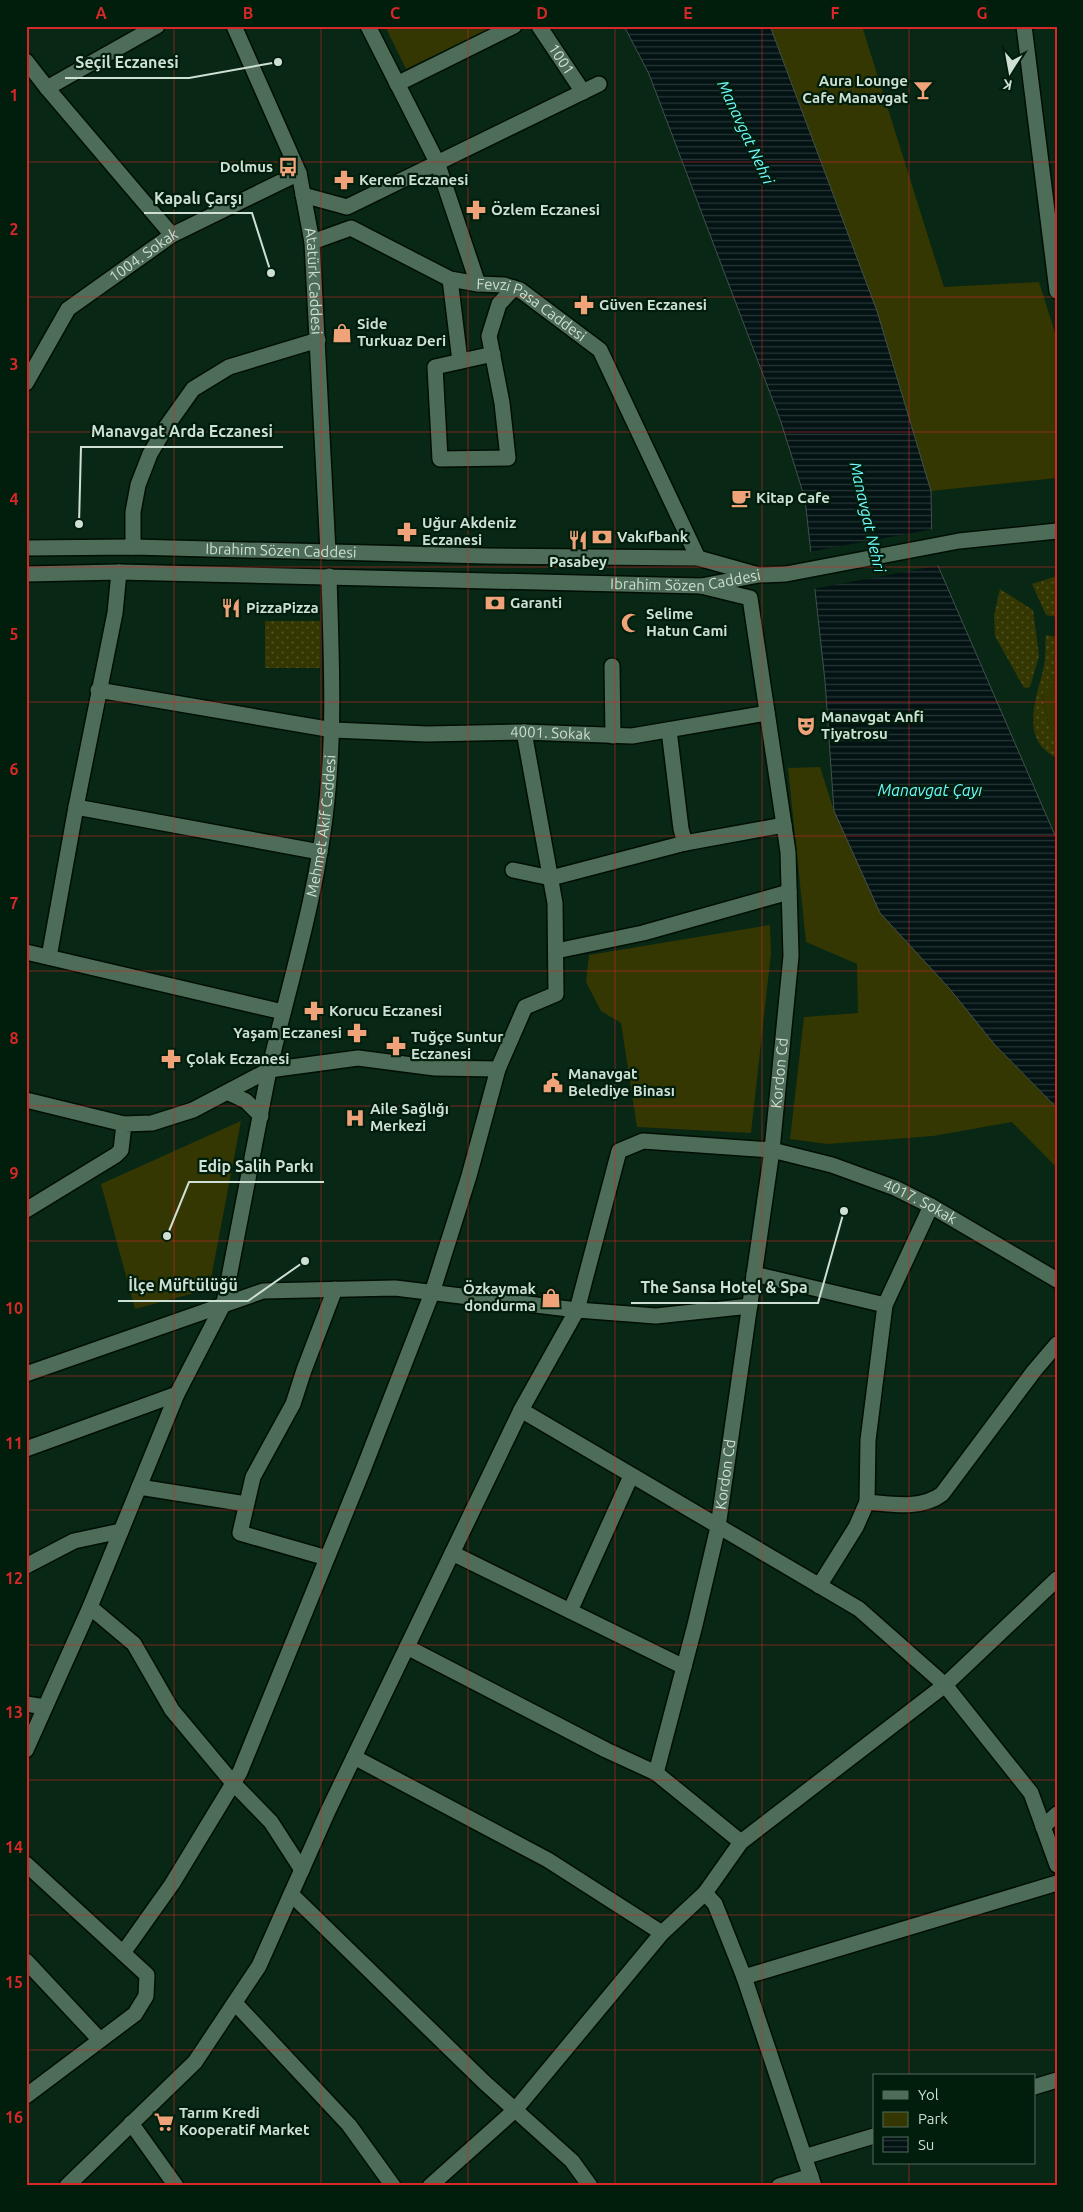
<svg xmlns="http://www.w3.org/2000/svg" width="1083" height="2212" font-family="Ubuntu,sans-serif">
<defs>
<pattern id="grass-dots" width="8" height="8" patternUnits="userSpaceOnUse" patternTransform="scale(1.25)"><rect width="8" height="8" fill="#343702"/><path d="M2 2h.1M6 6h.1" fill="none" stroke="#505426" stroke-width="1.8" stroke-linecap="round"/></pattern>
<pattern id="water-rules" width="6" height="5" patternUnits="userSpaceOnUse" patternTransform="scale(1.25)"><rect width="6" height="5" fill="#031314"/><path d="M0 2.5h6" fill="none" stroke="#273535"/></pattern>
</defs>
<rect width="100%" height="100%" fill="#082715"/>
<!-- grass -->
<path fill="url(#grass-dots)" d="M1057 576V617L1046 615 1032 584Z
M1000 589 1033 610 1039 656 1030 687 1024 688 995 636 994 615Z
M265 621H320V668H265Z
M1046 635 1057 637V677L1042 695 1050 731 1057 736V758C1018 739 1037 698 1044 666 1046 656 1045 645 1046 635Z"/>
<!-- park -->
<path fill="#343702" d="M385 26H495L406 69Z
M770 26H862L944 287 1039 282 1057 339V478L931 491 877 311Z
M1057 677V736L1050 731 1042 694Z
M820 767 834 811 949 988 995 1045 1057 1108V1168L1012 1122 933 1136 827 1144 790 1139 804 1017 858 1013 857 964 806 942 788 768Z
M770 925 771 953 751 1133 637 1127 621 1023 601 1011 586 982 589 955Z
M241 1121 209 1289 135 1309 101 1184Z"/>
<!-- water -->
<path fill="url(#water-rules)" stroke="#40504d" d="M624 26H770L877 311 931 491 932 552 1057 840V1108L995 1045 949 988 880 913 834 811 825 681 805 499 781 422 649 74Z"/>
<!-- pier -->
<path fill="#082715" d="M934 529 935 552 941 565 813 589 808 552Z"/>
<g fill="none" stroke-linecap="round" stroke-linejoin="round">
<defs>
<g id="street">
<path id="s1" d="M539 26 583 92"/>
<path d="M1024 26 1057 291"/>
<path d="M26 61 47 88 172 235"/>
<path d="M397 84 514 26"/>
<path d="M47 88 157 26"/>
<path d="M303 195 347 207 599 84"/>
<path id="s2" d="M312 242 351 228 450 279 478 284 504 285 520 290 600 350 698 558"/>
<path d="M450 279 460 361"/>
<path d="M493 354 435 367 440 459 508 458 502 403 489 336 499 304 514 288"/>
<path id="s3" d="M26 383 68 309 172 235 299 173"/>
<path d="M133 547V512L138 485 150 454 166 427 193 389 229 367 318 340"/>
<path d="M612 666 613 736"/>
<path id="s4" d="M98 690 333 730 427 734 524 732 632 736 767 713"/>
<path d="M669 730 681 829 685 843"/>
<path d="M76 807 320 852"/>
<path d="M513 870 551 878 685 843 784 825"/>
<path d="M556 951 643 933 789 892"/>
<path d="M26 952 283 1012"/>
<path d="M49 957 76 807 115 613 119 572"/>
<path d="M227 1092 246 1101 261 1116"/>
<path d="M26 1100 124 1124"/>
<path d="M26 1210 116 1155 121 1150 124 1124 152 1123 193 1110 269 1070 358 1058 435 1068 498 1069"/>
<path d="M754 1274 885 1305 931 1206"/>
<path d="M26 1374 263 1291 395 1288 577 1310 656 1316 750 1306"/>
<path d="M26 1449 177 1394"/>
<path d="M139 1487 246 1504"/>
<path d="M867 1502C891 1504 921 1510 942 1494L1034 1371 1057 1344"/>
<path d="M452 1553 684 1667"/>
<path d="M327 1558 240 1533 253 1477 293 1404 304 1370 335 1289"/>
<path d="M26 1566 74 1541 121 1531"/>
<path d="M819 1586 856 1527 867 1502 868 1440 885 1305"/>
<path d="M90 1607 134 1644 172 1710 233 1783 271 1822 302 1870"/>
<path d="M570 1611 631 1476"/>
<path id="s5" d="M407 1647 606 1750 656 1773 695 1625 718 1527 772 1150 791 956 788 852 750 598 701 586"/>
<path d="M26 1704 45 1707"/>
<path d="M26 1750 90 1607 177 1394 224 1303 269 1070"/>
<path d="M354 1757 548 1860 662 1933"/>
<path d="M656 1773 741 1842"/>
<path d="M1043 1827 1057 1814"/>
<path d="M26 1864 147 1975 146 1996 135 2014 26 2096"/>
<path d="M705 1893 715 1904 744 1977 814 2186"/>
<path d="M291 1894 484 2082 572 2161 590 2186"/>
<path d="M123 1953 172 1884 240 1772 363 1470 432 1293 469 1176 498 1069 525 1007 556 994 555 903 524 732"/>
<path d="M26 1961 100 2040"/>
<path d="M744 1977 1057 1883"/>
<path d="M235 2003 349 2125 393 2186"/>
<path d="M1034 2087 1057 2080"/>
<path d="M131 2123 176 2186"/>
<path d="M804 2157 874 2136"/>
<path id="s6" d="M67 2186 195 2062 259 1966 328 1811 521 1410 577 1310 619 1151 643 1141 772 1150 832 1165 895 1188 931 1206 1057 1280"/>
<path d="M430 2186 515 2110 662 1933 705 1893 741 1842 945 1685 1057 1579"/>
<path d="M779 2186 811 2176"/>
</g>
<g id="secondary">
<path id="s7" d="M234 26 299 173 312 242 328 552"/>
<path d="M368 26 437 162 478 284"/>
<path id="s8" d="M26 548 133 547 486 556 698 558 755 574"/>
<path id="s9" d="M26 574 119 572 701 586 759 575 786 574 959 541 1057 531"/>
<path id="s10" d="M269 1070C290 981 318 892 327 800 335 724 331 652 329 576"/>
<path d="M521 1410 859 1609 945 1685 1031 1793 1057 1865"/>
</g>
</defs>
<!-- street casing -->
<use href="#street" stroke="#000e04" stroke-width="18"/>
<!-- secondary casing -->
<use href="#secondary" stroke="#000e04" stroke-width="18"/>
<!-- street -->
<use href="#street" stroke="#4e6d58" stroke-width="15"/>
<!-- secondary -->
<use href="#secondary" stroke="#4e6d58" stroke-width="15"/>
</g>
<!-- grid -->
<path fill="none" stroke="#d62828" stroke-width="1" stroke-opacity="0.55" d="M174 26V2186M321 26V2186M468 26V2186M615 26V2186M762 26V2186M909 26V2076M26 162H1057M26 297H1057M26 432H1057M26 567H1057M26 702H1057M26 836H1057M26 971H1057M26 1106H1057M26 1241H1057M26 1376H1057M26 1510H1057M26 1645H1057M26 1780H1057M26 1915H1057M26 2050H1057M909 2163V2186"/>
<!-- icons -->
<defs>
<symbol id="bar-bare" viewBox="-9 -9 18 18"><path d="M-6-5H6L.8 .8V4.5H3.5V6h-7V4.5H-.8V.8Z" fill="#f0a279" stroke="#011d0c" stroke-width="2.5" paint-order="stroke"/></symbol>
<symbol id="bus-bare" viewBox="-9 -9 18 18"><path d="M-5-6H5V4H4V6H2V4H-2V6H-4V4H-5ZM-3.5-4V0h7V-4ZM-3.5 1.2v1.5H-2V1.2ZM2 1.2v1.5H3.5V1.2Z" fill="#f0a279" stroke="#011d0c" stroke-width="2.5" paint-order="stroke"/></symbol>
<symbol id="pharmacy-bare" viewBox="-9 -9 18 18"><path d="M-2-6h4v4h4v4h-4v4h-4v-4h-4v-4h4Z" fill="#f0a279" stroke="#011d0c" stroke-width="2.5" paint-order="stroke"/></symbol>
<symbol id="shop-bare" viewBox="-9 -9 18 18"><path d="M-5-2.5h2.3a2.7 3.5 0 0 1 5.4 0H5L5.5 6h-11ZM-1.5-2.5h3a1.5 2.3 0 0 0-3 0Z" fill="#f0a279" stroke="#011d0c" stroke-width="2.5" paint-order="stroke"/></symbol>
<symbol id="cafe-bare" viewBox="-9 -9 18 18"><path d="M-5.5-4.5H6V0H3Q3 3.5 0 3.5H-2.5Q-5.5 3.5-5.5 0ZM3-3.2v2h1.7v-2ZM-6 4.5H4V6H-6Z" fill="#f0a279" stroke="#011d0c" stroke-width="2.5" paint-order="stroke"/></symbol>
<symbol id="bank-bare" viewBox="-9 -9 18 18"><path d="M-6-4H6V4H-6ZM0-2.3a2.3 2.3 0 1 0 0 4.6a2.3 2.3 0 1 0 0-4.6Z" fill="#f0a279" stroke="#011d0c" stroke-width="2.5" paint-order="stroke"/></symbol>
<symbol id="restaurant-bare" viewBox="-9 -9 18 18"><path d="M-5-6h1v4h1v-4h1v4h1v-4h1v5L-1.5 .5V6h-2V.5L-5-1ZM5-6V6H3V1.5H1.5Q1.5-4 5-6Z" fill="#f0a279" stroke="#011d0c" stroke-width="2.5" paint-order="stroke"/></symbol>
<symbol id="mosque-bare" viewBox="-9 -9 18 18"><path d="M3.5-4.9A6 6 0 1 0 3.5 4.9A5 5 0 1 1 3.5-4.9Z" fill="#f0a279" stroke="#011d0c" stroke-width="2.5" paint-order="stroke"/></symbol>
<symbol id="theatre-bare" viewBox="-9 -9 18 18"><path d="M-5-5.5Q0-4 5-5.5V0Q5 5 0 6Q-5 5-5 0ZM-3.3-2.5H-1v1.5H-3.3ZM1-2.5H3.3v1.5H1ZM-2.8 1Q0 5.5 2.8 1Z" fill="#f0a279" stroke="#011d0c" stroke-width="2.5" paint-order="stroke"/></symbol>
<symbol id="civic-bare" viewBox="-9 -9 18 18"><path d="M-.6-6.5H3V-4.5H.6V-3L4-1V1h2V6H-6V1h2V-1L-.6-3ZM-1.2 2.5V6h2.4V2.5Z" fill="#f0a279" stroke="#011d0c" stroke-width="2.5" paint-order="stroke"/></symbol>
<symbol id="hospital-bare" viewBox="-9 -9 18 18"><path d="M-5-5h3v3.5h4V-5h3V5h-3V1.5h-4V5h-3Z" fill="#f0a279" stroke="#011d0c" stroke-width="2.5" paint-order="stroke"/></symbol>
<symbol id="supermarket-bare" viewBox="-9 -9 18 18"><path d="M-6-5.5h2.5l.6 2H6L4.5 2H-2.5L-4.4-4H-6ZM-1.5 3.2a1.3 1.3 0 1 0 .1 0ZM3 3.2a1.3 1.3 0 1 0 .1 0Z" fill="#f0a279" stroke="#011d0c" stroke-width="2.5" paint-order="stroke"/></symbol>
</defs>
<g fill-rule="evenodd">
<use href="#bar-bare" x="909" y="76" width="28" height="28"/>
<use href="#bus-bare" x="274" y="153" width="28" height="28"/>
<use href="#pharmacy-bare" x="330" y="166" width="28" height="28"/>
<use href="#pharmacy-bare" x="462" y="196" width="28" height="28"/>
<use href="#pharmacy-bare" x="570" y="291" width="28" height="28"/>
<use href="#shop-bare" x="328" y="319" width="28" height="28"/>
<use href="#cafe-bare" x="727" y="484" width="28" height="28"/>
<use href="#pharmacy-bare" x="393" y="518" width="28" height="28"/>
<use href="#bank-bare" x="588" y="523" width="28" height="28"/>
<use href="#restaurant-bare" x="564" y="526" width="28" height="28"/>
<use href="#bank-bare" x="481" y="589" width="28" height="28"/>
<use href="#restaurant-bare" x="217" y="594" width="28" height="28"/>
<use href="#mosque-bare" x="617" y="609" width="28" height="28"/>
<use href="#theatre-bare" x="792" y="712" width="28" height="28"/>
<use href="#pharmacy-bare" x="300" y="997" width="28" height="28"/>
<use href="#pharmacy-bare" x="343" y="1019" width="28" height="28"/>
<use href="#pharmacy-bare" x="382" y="1032" width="28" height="28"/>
<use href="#pharmacy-bare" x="157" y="1045" width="28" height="28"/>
<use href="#civic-bare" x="539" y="1069" width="28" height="28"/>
<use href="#hospital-bare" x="341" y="1104" width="28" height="28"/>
<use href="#shop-bare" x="537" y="1284" width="28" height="28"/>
<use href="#supermarket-bare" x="150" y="2108" width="28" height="28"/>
</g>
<g text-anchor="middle" stroke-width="4.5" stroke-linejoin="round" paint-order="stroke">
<!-- street labels -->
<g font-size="15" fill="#cedfd3" stroke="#011d0c">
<text dy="5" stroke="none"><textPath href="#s1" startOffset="40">1001</textPath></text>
<text dy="5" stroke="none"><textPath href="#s3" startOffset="178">1004. Sokak</textPath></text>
<text dy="5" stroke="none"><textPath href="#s7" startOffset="270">Atatürk Caddesi</textPath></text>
<text dy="5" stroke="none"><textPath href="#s2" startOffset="242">Fevzi Pasa Caddesi</textPath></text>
<text dy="5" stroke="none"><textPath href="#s8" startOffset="255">Ibrahim Sözen Caddesi</textPath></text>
<text dy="5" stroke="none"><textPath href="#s9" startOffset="660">Ibrahim Sözen Caddesi</textPath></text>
<text dy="5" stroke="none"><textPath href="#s4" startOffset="456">4001. Sokak</textPath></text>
<text dy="5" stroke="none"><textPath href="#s10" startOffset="250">Mehmet Akif Caddesi</textPath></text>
<text dy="5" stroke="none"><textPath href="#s5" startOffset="991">Kordon Cd</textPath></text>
<text dy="5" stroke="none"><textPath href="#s6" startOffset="1500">4017. Sokak</textPath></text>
<text dy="5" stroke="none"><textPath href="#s5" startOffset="586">Kordon Cd</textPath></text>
</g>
<!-- poi labels -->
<g font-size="15" font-weight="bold" fill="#cedfd3" stroke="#011d0c" text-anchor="start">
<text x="908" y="86" text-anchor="end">Aura Lounge<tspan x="908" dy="17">Cafe Manavgat</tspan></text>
<text x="273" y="172" text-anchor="end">Dolmus</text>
<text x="359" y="185">Kerem Eczanesi</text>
<text x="491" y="215">Özlem Eczanesi</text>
<text x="599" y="310">Güven Eczanesi</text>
<text x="357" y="329">Side<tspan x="357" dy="17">Turkuaz Deri</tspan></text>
<text x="756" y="503">Kitap Cafe</text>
<text x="422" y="528">Uğur Akdeniz<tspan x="422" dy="17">Eczanesi</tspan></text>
<text x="617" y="542">Vakıfbank</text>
<text x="578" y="567" text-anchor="middle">Pasabey</text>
<text x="510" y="608">Garanti</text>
<text x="246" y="613">PizzaPizza</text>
<text x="646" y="619">Selime<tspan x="646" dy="17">Hatun Cami</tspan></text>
<text x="821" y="722">Manavgat Anfi<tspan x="821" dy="17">Tiyatrosu</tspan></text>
<text x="329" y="1016">Korucu Eczanesi</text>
<text x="342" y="1038" text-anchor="end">Yaşam Eczanesi</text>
<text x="411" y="1042">Tuğçe Suntur<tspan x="411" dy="17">Eczanesi</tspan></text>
<text x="186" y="1064">Çolak Eczanesi</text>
<text x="568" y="1079">Manavgat<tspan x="568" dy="17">Belediye Binası</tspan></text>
<text x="370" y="1114">Aile Sağlığı<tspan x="370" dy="17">Merkezi</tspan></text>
<text x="536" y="1294" text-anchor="end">Özkaymak<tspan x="536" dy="17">dondurma</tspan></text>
<text x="179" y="2118">Tarım Kredi<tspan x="179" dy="17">Kooperatif Market</tspan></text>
</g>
<!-- water labels -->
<g font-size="16" font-style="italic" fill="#70fafe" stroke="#011d0c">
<text transform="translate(746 132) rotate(65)" y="6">Manavgat Nehri</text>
<text transform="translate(868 517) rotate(77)" y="6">Manavgat Nehri</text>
<text x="930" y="796">Manavgat Çayı</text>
</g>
</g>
<!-- callouts -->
<path fill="none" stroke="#cedfd3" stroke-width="2" d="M278 62L189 78H65M271 273L252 213H144M79 524L81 447H283M167 1236L189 1182H324M305 1261L248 1301H118M844 1211L818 1303H631"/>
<g fill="#cedfd3" stroke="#011d0c" stroke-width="2">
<circle cx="278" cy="62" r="5"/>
<circle cx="271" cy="273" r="5"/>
<circle cx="79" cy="524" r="5"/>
<circle cx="167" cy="1236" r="5"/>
<circle cx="305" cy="1261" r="5"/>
<circle cx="844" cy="1211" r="5"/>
</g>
<g font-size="16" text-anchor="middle" font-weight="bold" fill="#cedfd3" stroke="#011d0c" stroke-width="4.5" stroke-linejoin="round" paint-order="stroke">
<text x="127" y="68">Seçil Eczanesi</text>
<text x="198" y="204">Kapalı Çarşı</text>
<text x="182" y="437">Manavgat Arda Eczanesi</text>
<text x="256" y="1172">Edip Salih Parkı</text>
<text x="183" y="1291">İlçe Müftülüğü</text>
<text x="724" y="1293">The Sansa Hotel &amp; Spa</text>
</g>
<!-- border -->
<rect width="1083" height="2212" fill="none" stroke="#011d0c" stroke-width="55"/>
<!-- legend -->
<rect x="873" y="2074" width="162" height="90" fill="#011d0c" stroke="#536b5c"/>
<rect x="883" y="2091" width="25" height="8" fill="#4e6d58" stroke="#536b5c"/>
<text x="918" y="2100" font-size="15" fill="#cedfd3">Yol</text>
<rect x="883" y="2112" width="25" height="15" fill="#343702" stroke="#536b5c"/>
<text x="918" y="2124" font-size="15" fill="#cedfd3">Park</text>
<rect x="883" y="2137" width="25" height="15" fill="url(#water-rules)" stroke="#536b5c"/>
<text x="918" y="2150" font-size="15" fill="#cedfd3">Su</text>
<!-- north arrow -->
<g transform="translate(1010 72) rotate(191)" stroke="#011d0c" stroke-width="4" paint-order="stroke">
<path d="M0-4L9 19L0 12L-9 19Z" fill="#cedfd3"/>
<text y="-8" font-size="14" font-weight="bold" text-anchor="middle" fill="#cedfd3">K</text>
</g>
<rect x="28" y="28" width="1028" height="2156" fill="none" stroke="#d62828" stroke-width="2"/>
<g font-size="16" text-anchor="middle" font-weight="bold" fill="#d62828">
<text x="101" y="19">A</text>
<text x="248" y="19">B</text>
<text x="395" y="19">C</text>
<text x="542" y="19">D</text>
<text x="688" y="19">E</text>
<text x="835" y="19">F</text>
<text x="982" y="19">G</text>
<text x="14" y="101">1</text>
<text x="14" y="235">2</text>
<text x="14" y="370">3</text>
<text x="14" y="505">4</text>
<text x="14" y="640">5</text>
<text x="14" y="775">6</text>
<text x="14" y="909">7</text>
<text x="14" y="1044">8</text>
<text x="14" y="1179">9</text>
<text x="14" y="1314">10</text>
<text x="14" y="1449">11</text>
<text x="14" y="1584">12</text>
<text x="14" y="1718">13</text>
<text x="14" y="1853">14</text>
<text x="14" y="1988">15</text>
<text x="14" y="2123">16</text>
</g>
</svg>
